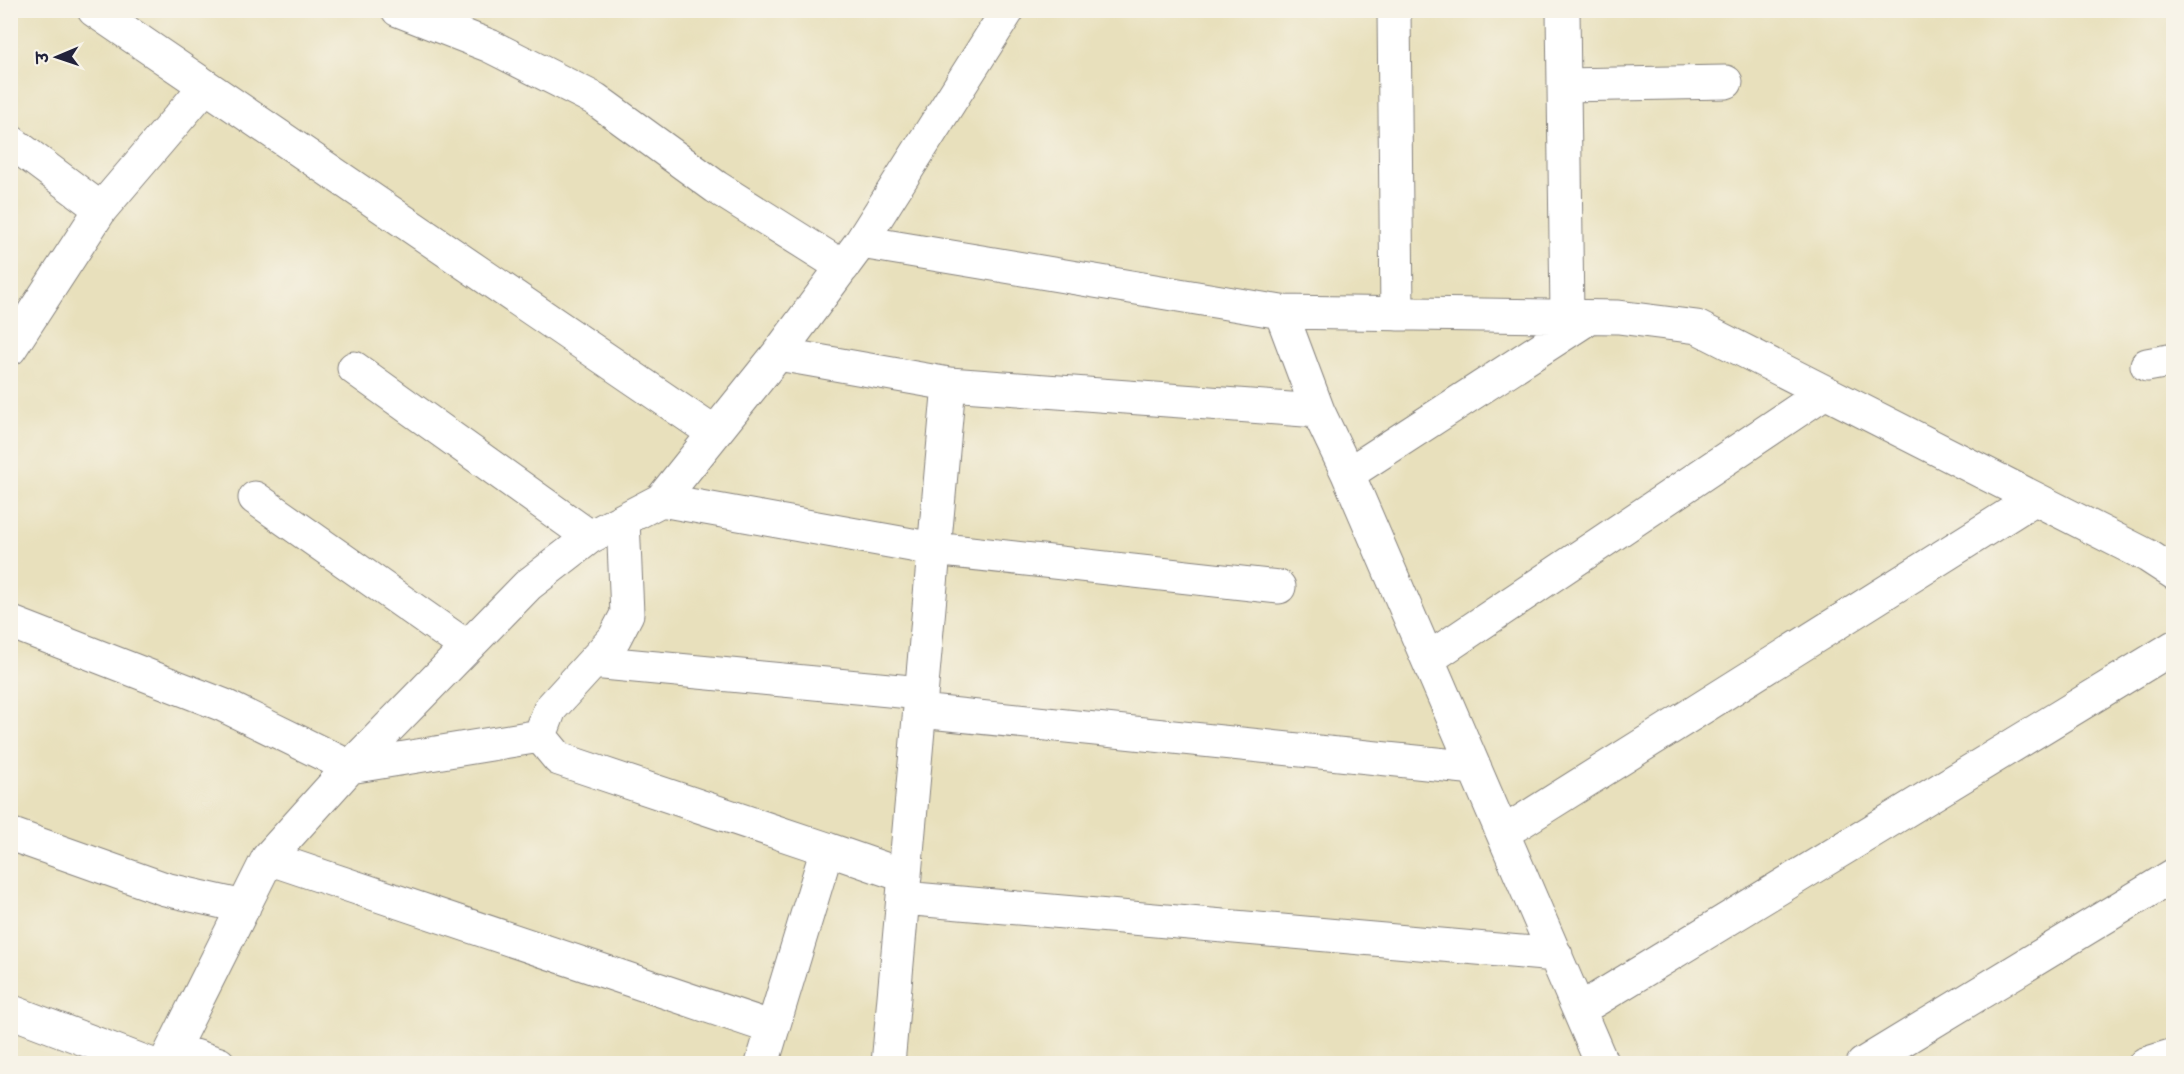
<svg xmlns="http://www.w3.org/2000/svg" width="2184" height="1074" font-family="Pangolin,'Playpen Sans Deva',sans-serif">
<rect width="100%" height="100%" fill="#f7f3e8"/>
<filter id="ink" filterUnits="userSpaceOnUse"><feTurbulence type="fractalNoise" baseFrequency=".0167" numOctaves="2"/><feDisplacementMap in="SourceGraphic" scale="12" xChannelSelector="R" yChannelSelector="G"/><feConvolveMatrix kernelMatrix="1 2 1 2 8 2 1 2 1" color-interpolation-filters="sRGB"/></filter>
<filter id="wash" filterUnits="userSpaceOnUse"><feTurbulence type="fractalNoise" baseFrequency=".008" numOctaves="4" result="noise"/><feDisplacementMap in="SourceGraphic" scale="24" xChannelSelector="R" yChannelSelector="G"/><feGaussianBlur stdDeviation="1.35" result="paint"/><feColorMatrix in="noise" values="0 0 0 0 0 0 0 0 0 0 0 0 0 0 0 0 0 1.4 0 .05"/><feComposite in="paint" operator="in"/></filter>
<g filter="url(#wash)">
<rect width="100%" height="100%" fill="#e8e0bc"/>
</g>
<g filter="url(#ink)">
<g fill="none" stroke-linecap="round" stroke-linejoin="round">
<defs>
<path id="minor" d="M94 10 714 433
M398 10 490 46 595 99 716 187 843 267
M1394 10 1397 314
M1563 10 1567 316
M1564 85 1726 82
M10 141 101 209
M861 242 1281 312 1618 317 1697 327 2148 556 2174 573
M1281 312 1318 411
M10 349 101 209 204 88
M778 354 949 384 1318 411 1348 474 1602 1064
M2147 365 2174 360
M354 368 590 537
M1348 474 1590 317
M255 498 467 647
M661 500 934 549 1279 587
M623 520 627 614 614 639 550 709 540 736 559 759 827 849
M10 622 223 705 350 767 540 736
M1428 659 1825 392
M593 662 921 693
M920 711 1475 768
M1503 833 2034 499
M10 834 165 889 244 907
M268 858 773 1028
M903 898 1556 955
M1579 1010 2174 647
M10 1011 150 1064
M173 1049 219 1064
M165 1064 268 858 350 767 528 585 590 537 661 500 778 354 861 242 1008 10
M762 1064 827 849 905 876
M888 1064 949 384
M1863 1064 2174 875
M2145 1064 2174 1055"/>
</defs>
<!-- minor casing -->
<use href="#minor" stroke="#85817c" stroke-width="35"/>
<!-- minor -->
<use href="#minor" stroke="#fff" stroke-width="33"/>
</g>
</g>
<!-- margin -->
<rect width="2184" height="1074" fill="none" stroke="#f7f3e8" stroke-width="36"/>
<!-- north arrow -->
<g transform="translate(57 57) rotate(268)" stroke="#f7f3e8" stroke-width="4.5" paint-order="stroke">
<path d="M0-4.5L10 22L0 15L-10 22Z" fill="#22223b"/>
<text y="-9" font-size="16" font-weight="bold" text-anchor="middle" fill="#22223b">उ</text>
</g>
</svg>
